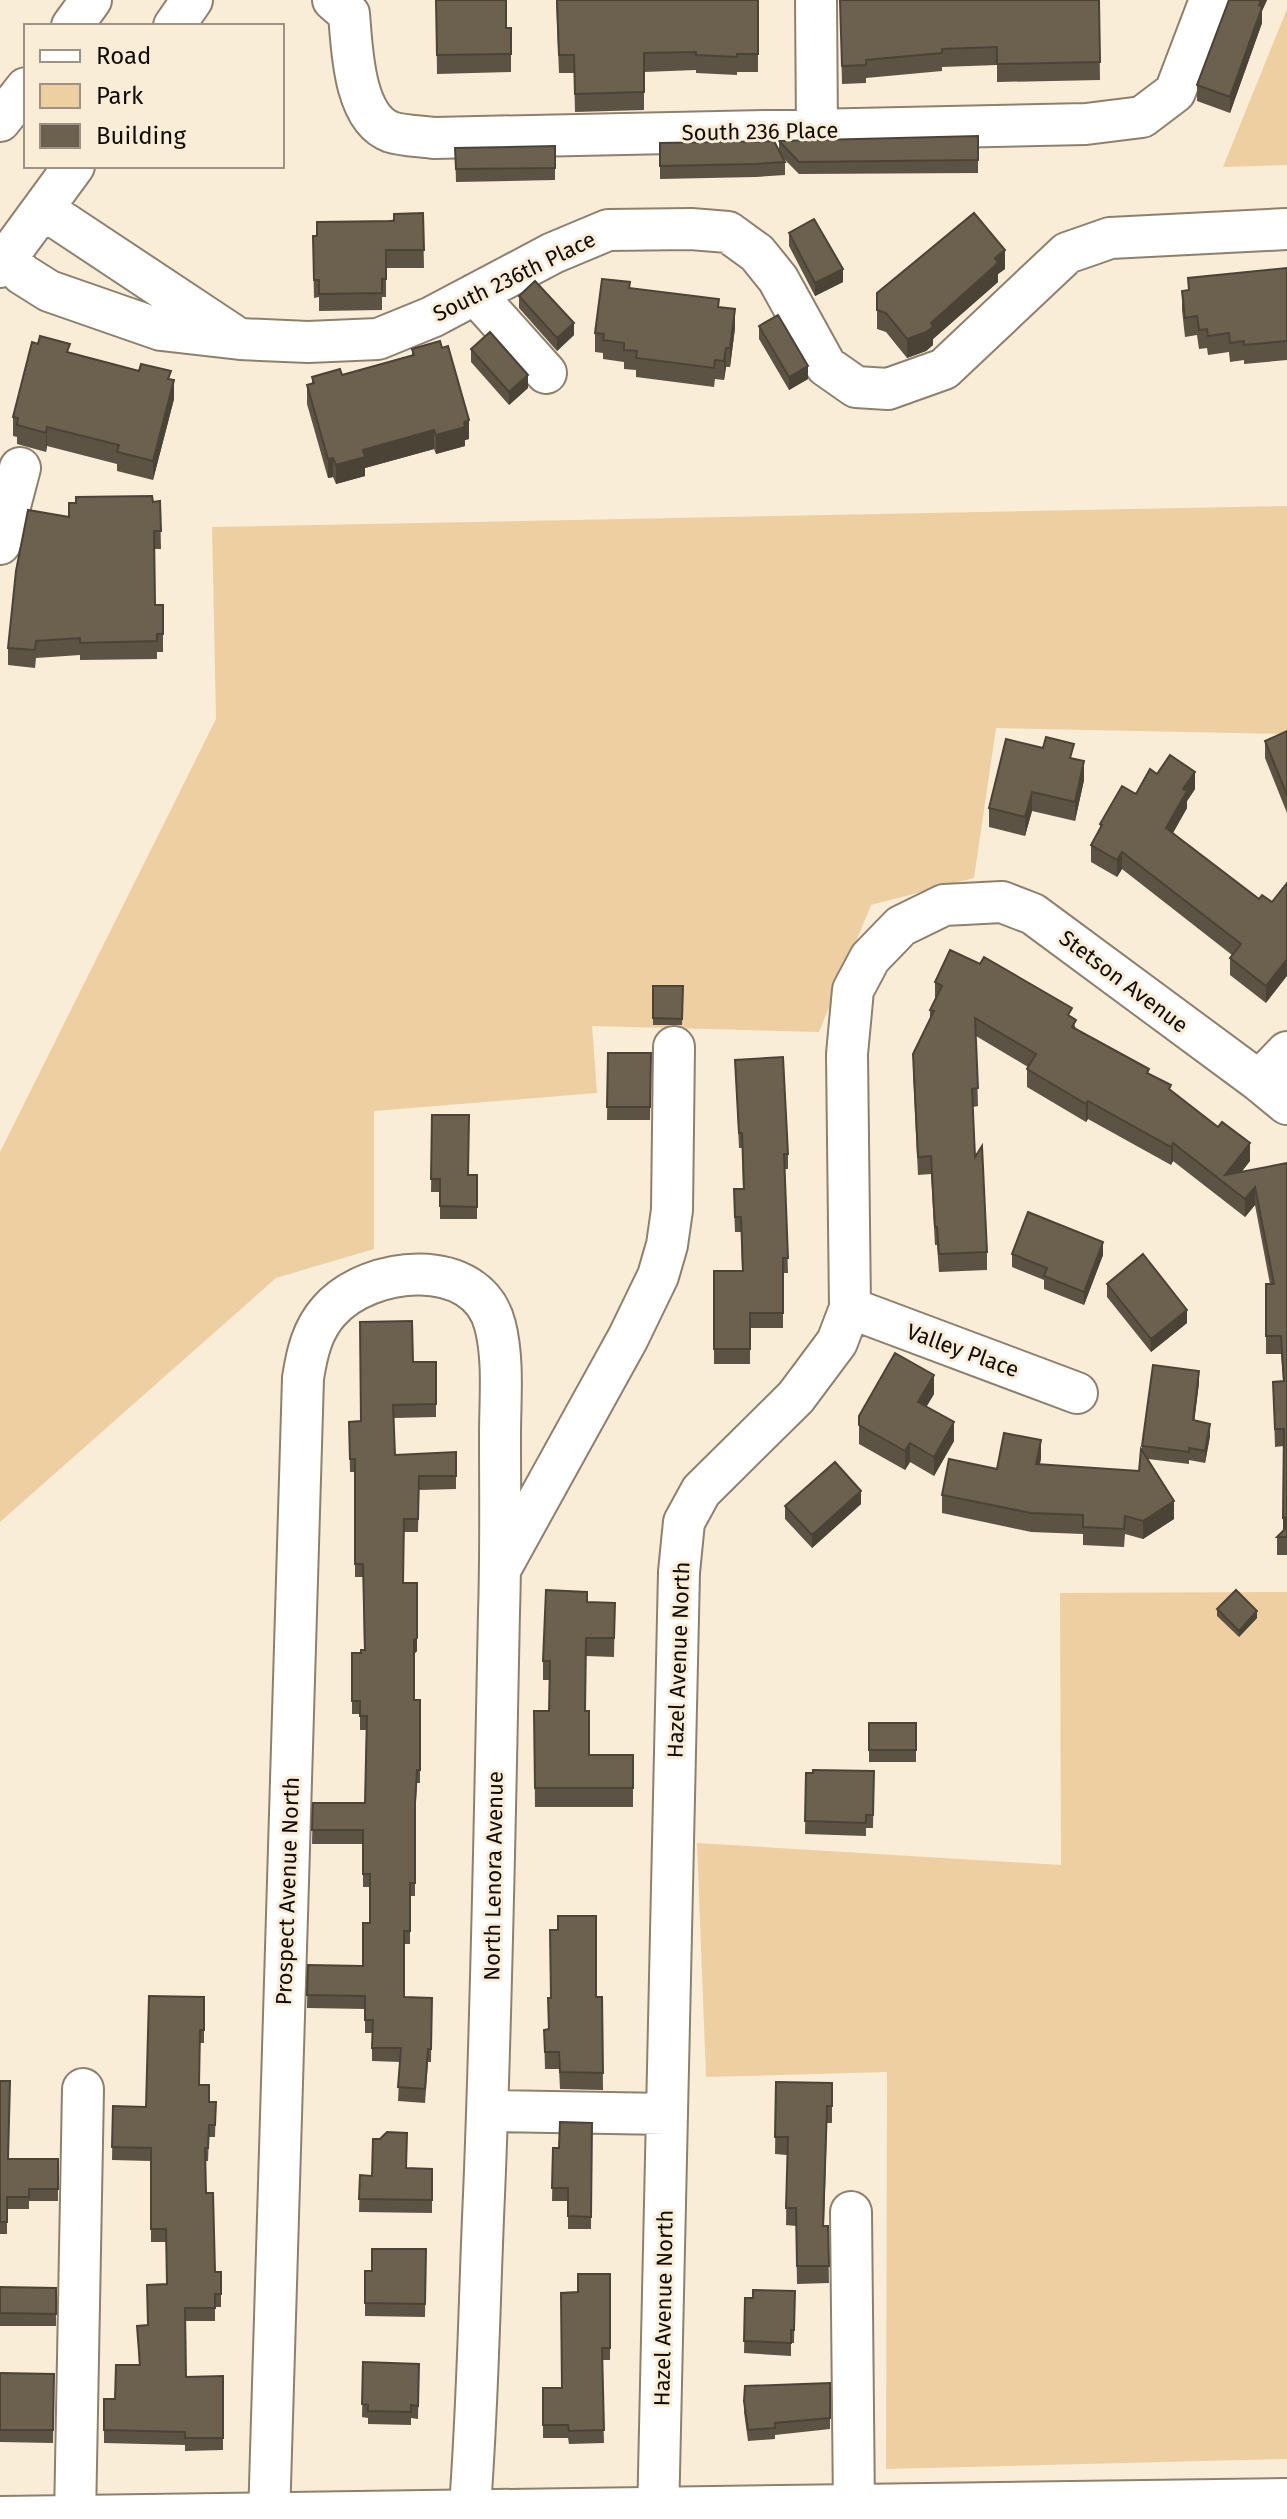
<svg xmlns="http://www.w3.org/2000/svg" width="1287" height="2519" font-family="'Fira Sans',sans-serif">
<rect width="100%" height="100%" fill="#faedd8"/>
<!-- green -->
<path fill="#edcfa2" d="M1287 9V165L1223 167Z
M1287 506V734L996 728 974 878 871 905 819 1032 592 1026 597 1093 374 1111V1249L276 1278 0 1522V1152L216 719 212 527Z
M1287 1592V2459L886 2469 887 2072 706 2077 697 1843 1061 1865 1060 1593Z"/>
<g fill="none" stroke-linecap="round" stroke-linejoin="round">
<defs>
<path id="minor" d="M333 0 349 14C352 47 353 118 391 132 403 136 420 136 434 138L1086 124 1142 117 1175 92 1210 0
M816 0 817 130
M72 26 91 0
M174 26 192 0
M0 121 26 88
M43 209 233 335
M0 257H7L22 274 49 291 161 330 240 339 308 342 378 339 432 317 553 253 608 230 691 229 728 232 757 253 778 279 826 366 856 387 888 389 944 369 1067 253 1110 238 1287 229
M0 267 74 166
M475 294 546 373
M0 544 20 468
M1259 1081 1287 1052
M850 1308 1077 1393
M502 1566 628 1338 658 1276 667 1245 672 1210 674 1047
M488 2111 667 2114
M851 2212 854 2508
M75 2519 83 2089
M269 2519 303 1378C307 1353 312 1330 329 1311 369 1265 477 1255 495 1325 504 1360 500 1399 500 1435 500 1494 501 1553 499 1612 495 1806 492 2001 484 2195 479 2303 478 2411 469 2519
M658 2519 679 1572 684 1522 701 1491 796 1397 837 1342 850 1308 847 1054 853 990 870 958 901 926 944 905 1002 902 1033 914 1259 1081 1287 1104"/>
<path id="major" d="M0 2519 1287 2501"/>
</defs>
<!-- minor casing -->
<use href="#minor" stroke="#8d816e" stroke-width="44"/>
<!-- major casing -->
<use href="#major" stroke="#8d816e" stroke-width="48"/>
<!-- minor -->
<use href="#minor" stroke="#fff" stroke-width="40"/>
<!-- major -->
<use href="#major" stroke="#fff" stroke-width="44"/>
</g>
<!-- wall -->
<path fill="#5d5344" d="M436 0 506 28H511V72L437 74Z
M556 0H758V72H737V75L696 73V70L644 72V110L575 112 574 73H559Z
M840 0H1099L1100 80 997 82V65L942 67V71L866 78V83L842 84Z
M1229 0H1267L1262 11V23L1230 113 1197 101V85Z
M978 136V173L799 174 782 157 785 162V175L756 177 660 179V143L779 151V141Z
M555 146V180L456 182 455 148Z
M423 213 424 268H386V297H382V310L319 311V297L314 298 313 254 317 236Z
M789 233 843 282 815 296 789 246Z
M1287 268V360L1244 364V360L1230 362 1229 352 1208 355 1207 348 1199 349 1197 335 1185 337 1182 310V291H1188V278Z
M1005 269 998 274V282L933 339V345L926 351 907 358 886 332 877 329V293Z
M630 289 719 308 735 328 730 367H726L724 380 715 379 714 387 636 377V370L624 369V362L603 359V353L595 352V333Z
M519 296 574 335 557 351 519 308Z
M759 326 808 379 789 390 759 339Z
M412 349 469 439 465 440V446L436 454 434 449 365 468V476L336 484 333 477 328 478 307 404V385L312 384V377L342 375 412 355Z
M471 349 528 388 509 405 471 362Z
M70 353 171 379 174 399 153 480 117 471V464L47 446 46 452 17 444V437L13 436V417Z
M160 501 161 549H154L155 605H163V652H157V659L80 660V655L36 658 35 668 8 665V648L69 517Z
M1287 731V813L1265 758V741Z
M1074 759 1084 780 1075 821 1032 811 1025 836 989 827V808Z
M1157 774 1195 789 1187 801V808L1173 833 1259 899 1272 902 1266 1003 1230 975V958L1232 955 1122 869 1117 877 1091 862V845L1100 830V824Z
M935 982 1072 1018 1076 1029 1149 1074 1171 1091 1250 1161 1241 1172 1287 1163V1555H1277V1537L1283 1531 1284 1446 1275 1447 1273 1382 1283 1381 1281 1354H1266V1284H1270L1255 1205 1245 1217 1173 1161 1171 1165 1088 1119 1086 1122 1027 1087V1069L1028 1067 976 1036 978 1106 973 1107 975 1157 987 1252V1270L939 1272 937 1245H935L931 1174 918 1175 913 1072V1054L930 1018V1010L935 1000Z
M653 986H683L682 1025H653Z
M608 1053H651L650 1120H607Z
M735 1060 788 1154V1169H785L788 1273H783V1328H750V1364H714V1271H742L741 1232H735L734 1204 743 1189 742 1148H739Z
M432 1115 468 1175H477V1219H440V1192H431Z
M1012 1254 1103 1255 1084 1305 1044 1289V1280L1012 1267Z
M1107 1284 1187 1323 1151 1352 1107 1297Z
M413 1362H436V1417L394 1418 395 1455 456 1476V1489L419 1490 418 1532H404L403 1583 417 1651 414 1654V1700H420V1783H417L415 1816V1896H410V1944H404V1997L432 1998 431 2062H428L425 2103 398 2101 400 2062 372 2061V2033H365V2009L307 2008 308 1965 363 1966 370 1923V1887H363V1844H312L313 1803H365L366 1730H360V1714H352V1653H361L364 1650 363 1577H355V1472H350L349 1422 361 1421Z
M1199 1383 1194 1420 1210 1436 1205 1463 1189 1460V1464L1148 1459 1174 1519 1143 1539 1125 1534 1124 1547 1083 1545V1534L1031 1532 942 1513V1495L997 1469 1041 1458 1040 1464 1139 1471 1142 1446Z
M934 1394 926 1407 954 1441 934 1476 910 1462 905 1470 859 1444V1416Z
M861 1504 812 1548 785 1519V1506Z
M587 1602 615 1603 614 1657 586 1656 585 1711 589 1755H633V1807H535L534 1711H549L550 1680H543V1661Z
M1217 1609 1257 1618 1239 1637 1217 1616Z
M869 1723H916V1762H869Z
M874 1771 873 1828H866V1836L805 1834 806 1773Z
M204 1997V2043H200V2085L209 2102H216L215 2137H209L208 2161H205L206 2193 215 2272H221V2307H215V2321H185L186 2377 223 2376V2450L185 2451V2445L104 2443V2399H115L139 2365 137 2326 148 2325 167 2284 166 2242H151V2161L112 2160 113 2106 146 2107Z
M596 1997H602L603 2090 560 2089 559 2069H545L544 2030 548 2029Z
M0 2081 8 2159H58V2201H29V2209H7V2234H0Z
M776 2082 832 2083V2123H827L824 2226H828L829 2283 797 2284 796 2226 786 2225 787 2155 775 2154Z
M592 2123 591 2229H568V2201H552L553 2148H559Z
M407 2168 432 2169V2213L359 2212 360 2175 372 2176Z
M426 2249 425 2317 365 2316V2271H372Z
M610 2274V2360H602L604 2443 569 2444 568 2438H543V2388H562L578 2292Z
M0 2287 56 2288V2326H0Z
M795 2291 794 2343H791V2356L744 2353 745 2298H753Z
M363 2362 419 2364 418 2419 411 2418V2425L368 2424V2418L362 2417Z
M0 2373 54 2374 53 2443 0 2442Z
M830 2383V2429L775 2435V2439L748 2441 744 2412V2401Z"/>
<!-- shaded-wall -->
<path fill="#4c4337" d="M1261 0H1267L1262 11V23L1230 113V97Z
M1005 250V269L998 274V282L933 339V345L926 351 907 358V339Z
M843 269V282L815 296V283Z
M735 309V328L730 367V348Z
M574 323V335L557 351V338Z
M726 348V367L724 380V361Z
M808 366V379L789 390V377Z
M528 375V388L509 405V392Z
M174 380V399L153 480V461Z
M469 420V439L465 440V446L436 454V435Z
M47 427V446L46 452V433Z
M434 430V449L365 468V476L336 484V465L363 450Z
M333 458V477L328 478V459Z
M1084 761V780L1075 821V802Z
M1195 772V789L1187 801V808L1166 845V828L1183 789Z
M1032 792V811L1025 836V817Z
M1122 852V869L1117 877V860Z
M1287 959V976L1266 1003V986Z
M1088 1101V1119L1086 1122V1104Z
M1173 1143V1161L1171 1165V1147Z
M1250 1143V1161L1230 1187 1225 1175Z
M1255 1187V1205L1245 1217V1199Z
M1103 1242V1255L1084 1305V1292Z
M1187 1310V1323L1151 1352V1339Z
M1199 1371V1383L1193 1432V1420Z
M934 1375V1394L918 1421V1402Z
M954 1422V1441L934 1476V1457Z
M1210 1424V1436L1205 1463V1451Z
M1041 1440V1458L1036 1482V1464Z
M910 1443V1462L905 1470V1451Z
M861 1491V1504L812 1548V1535Z
M1174 1501V1519L1143 1539V1521Z
M1287 1517V1535L1283 1536V1518Z
M1257 1611V1618L1239 1637V1631Z
M417 1638V1651L414 1654V1640Z"/>
<!-- building -->
<path fill="#6c604f" stroke="#4c4337" stroke-width="2" d="M436 0H506V28H511V54L437 55Z
M557 0H758V54H737V57L696 55V52L644 53V92L575 94 574 55H559Z
M840 0H1099L1100 62 997 64V47L942 49V53L866 60V65L842 66Z
M1229 0H1261L1259 5 1262 7 1230 97 1197 85Z
M978 136V160L799 162 779 141Z
M774 141 785 162 756 164 660 166V143Z
M555 146V168L456 169 455 148Z
M423 213 424 250H386V279H382V293L319 294V280H314L313 236H317V222L394 221V214Z
M974 213 1005 250 995 258 998 263 931 323 933 327 926 332 907 339 886 313 877 310V293Z
M814 219 843 269 815 283 789 233Z
M1287 268V341L1244 345V341L1230 343 1229 333 1208 336 1207 329 1199 330 1197 316 1185 318 1182 291 1189 290 1188 278Z
M602 279 630 282 629 288 719 299 718 307 735 309 730 348H726L724 361 715 360 714 368 636 358 637 351 624 350V343L603 340 604 334 595 333Z
M535 281 574 323 557 338 519 296Z
M778 315 808 366 789 377 759 326Z
M490 332 528 375 509 392 471 349Z
M40 336 70 344 67 352 139 371 141 364 171 371 168 379 174 380 153 461 117 452 119 445 47 427 46 433 17 425 18 418 13 417 32 342 38 344Z
M440 341 442 348 448 346 469 420 464 422 465 427 436 435 434 430 363 450 365 457 336 465 333 458 328 459 307 385 314 383 312 377 340 369 342 375 414 355 412 349Z
M152 496 153 502 160 501 161 531H154L155 605H163V634H157V641L80 643V638L36 641 35 650 8 648 16 571 28 510 69 517V503H76V497Z
M1287 731V795L1265 741Z
M1046 737 1074 744 1070 758 1084 761 1075 802 1032 792 1025 817 989 808 1006 739 1043 748Z
M1170 755 1195 772 1183 789 1187 791 1166 828 1259 899 1262 895 1272 902 1287 883V959L1266 986 1230 958 1241 944 1122 852 1117 860 1091 845 1102 825 1100 824 1122 786 1136 794 1150 769 1157 774Z
M950 950 980 964 984 957 1072 1008 1068 1015 1076 1020 1072 1027 1149 1069 1147 1073 1171 1085 1169 1089 1218 1127 1222 1122 1250 1143 1225 1175 1287 1163V1517L1283 1518 1284 1429H1275L1273 1382 1284 1381 1281 1336H1266V1284H1274L1255 1187 1245 1199 1173 1143 1171 1147 1088 1101 1086 1104 1027 1069 1036 1054 975 1018 978 1088 972 1089 975 1157 982 1146 987 1252 939 1254 937 1227H935L931 1156 918 1157 913 1054 934 1011 930 1010 942 986 935 982Z
M653 986H683L682 1019 653 1018Z
M608 1053H651L650 1107H607Z
M783 1057 788 1154H784L788 1258H783V1313H750V1349H714V1271H743L741 1217H735L734 1189H744L742 1133H739L735 1060Z
M432 1115H469L468 1175H477V1207L440 1206V1179H431Z
M1028 1212 1103 1242 1084 1292 1044 1276 1047 1268 1012 1254Z
M1143 1254 1187 1310 1151 1339 1107 1284Z
M412 1321 413 1362H436V1404L393 1405 395 1455 456 1452V1476H419L418 1519H404L403 1583H417V1638L414 1640V1700H420V1770H417L415 1803V1883H410V1931H404V1997L432 1998 431 2049H428L425 2089 398 2087 401 2048H372L373 2020H365V1996L307 1995 308 1965 363 1966V1923H370V1874H363V1830H312L313 1803H365L367 1716H360V1701H352V1653H361V1650H365L363 1564H355V1459H350L349 1422 361 1421 360 1322Z
M895 1353 934 1375 918 1402 954 1422 934 1457 910 1443 905 1451 859 1425V1416Z
M1153 1365 1199 1371 1193 1420 1210 1424 1205 1451 1189 1448V1452L1142 1446Z
M1004 1433 1041 1440 1036 1464 1139 1471 1141 1449 1174 1501 1143 1521 1125 1516 1124 1529 1083 1527V1515L1031 1513 942 1495 949 1459 997 1469Z
M835 1462 861 1491 812 1535 785 1506Z
M1287 1527V1537H1277Z
M546 1590 587 1592V1602L615 1603 614 1638H586L585 1711H589V1755H633V1788H535L534 1711H549L550 1661H543Z
M1236 1590 1257 1611 1239 1631 1217 1609Z
M869 1723H916V1750H869Z
M813 1770 874 1771 873 1815H866V1823L805 1821 806 1773H813Z
M558 1916H596V1997H602L603 2073 560 2072 559 2052H545L544 2030 549 2029 548 1998H551L550 1930H558Z
M149 1996 204 1997V2030H200L199 2085H209V2102H216L215 2125H209L208 2148H205L206 2193H213L215 2272H221V2294H215V2308H185L186 2377 223 2376V2438H185V2432L104 2430V2399H115L116 2365H140L137 2326 148 2325 147 2285 167 2284 166 2229H151V2148L112 2147 113 2106 146 2107Z
M0 2081H10L8 2159H58V2189H29V2197H7V2222H0Z
M776 2082 832 2083V2106H827L823 2226H828L829 2266H797L796 2208H786L788 2137H775Z
M560 2122 592 2123 591 2217 568 2216V2188H552L553 2148H559Z
M387 2132 407 2133 406 2168 432 2169V2200L359 2199 360 2175 372 2176 373 2139H380Z
M372 2249H426L425 2304 365 2303V2271H372Z
M578 2274H610V2348H602L604 2430 569 2431 568 2425H543V2388H562L561 2293 578 2292Z
M0 2287 56 2288V2314L0 2313Z
M753 2290 795 2291 794 2330H791V2343L744 2341 745 2298H753Z
M363 2362 419 2364 418 2406 411 2405V2412L368 2411V2405L362 2404Z
M0 2373 54 2374 53 2430H0Z
M830 2383V2418L775 2423V2428L748 2430 744 2401 745 2386Z"/>
<g text-anchor="middle" stroke-width="6" stroke-linejoin="round" paint-order="stroke">
<!-- street labels -->
<g font-size="22" fill="#110c06" stroke="#faedd8">
<text transform="translate(760 131) rotate(-1)" y="8">South 236 Place</text>
<text transform="translate(514 276) rotate(-26)" y="8">South 236th Place</text>
<text transform="translate(1124 981) rotate(37)" y="8">Stetson Avenue</text>
<text transform="translate(963 1350) rotate(20)" y="8">Valley Place</text>
<text transform="translate(678 1660) rotate(-88)" y="8">Hazel Avenue North</text>
<text transform="translate(493 1876) rotate(-89)" y="8">North Lenora Avenue</text>
<text transform="translate(287 1891) rotate(-88)" y="8">Prospect Avenue North</text>
<text transform="translate(663 2308) rotate(-89)" y="8">Hazel Avenue North</text>
</g>
</g>
<!-- legend -->
<rect x="24" y="24" width="260" height="144" fill="#faedd8" stroke="#9d9384" stroke-width="2"/>
<rect x="40" y="50" width="40" height="12" fill="#ffffff" stroke="#9d9384" stroke-width="2"/>
<text x="96" y="64" font-size="24" fill="#110c06">Road</text>
<rect x="40" y="84" width="40" height="24" fill="#edcfa2" stroke="#9d9384" stroke-width="2"/>
<text x="96" y="104" font-size="24" fill="#110c06">Park</text>
<rect x="40" y="124" width="40" height="24" fill="#6c604f" stroke="#9d9384" stroke-width="2"/>
<text x="96" y="144" font-size="24" fill="#110c06">Building</text>
</svg>
